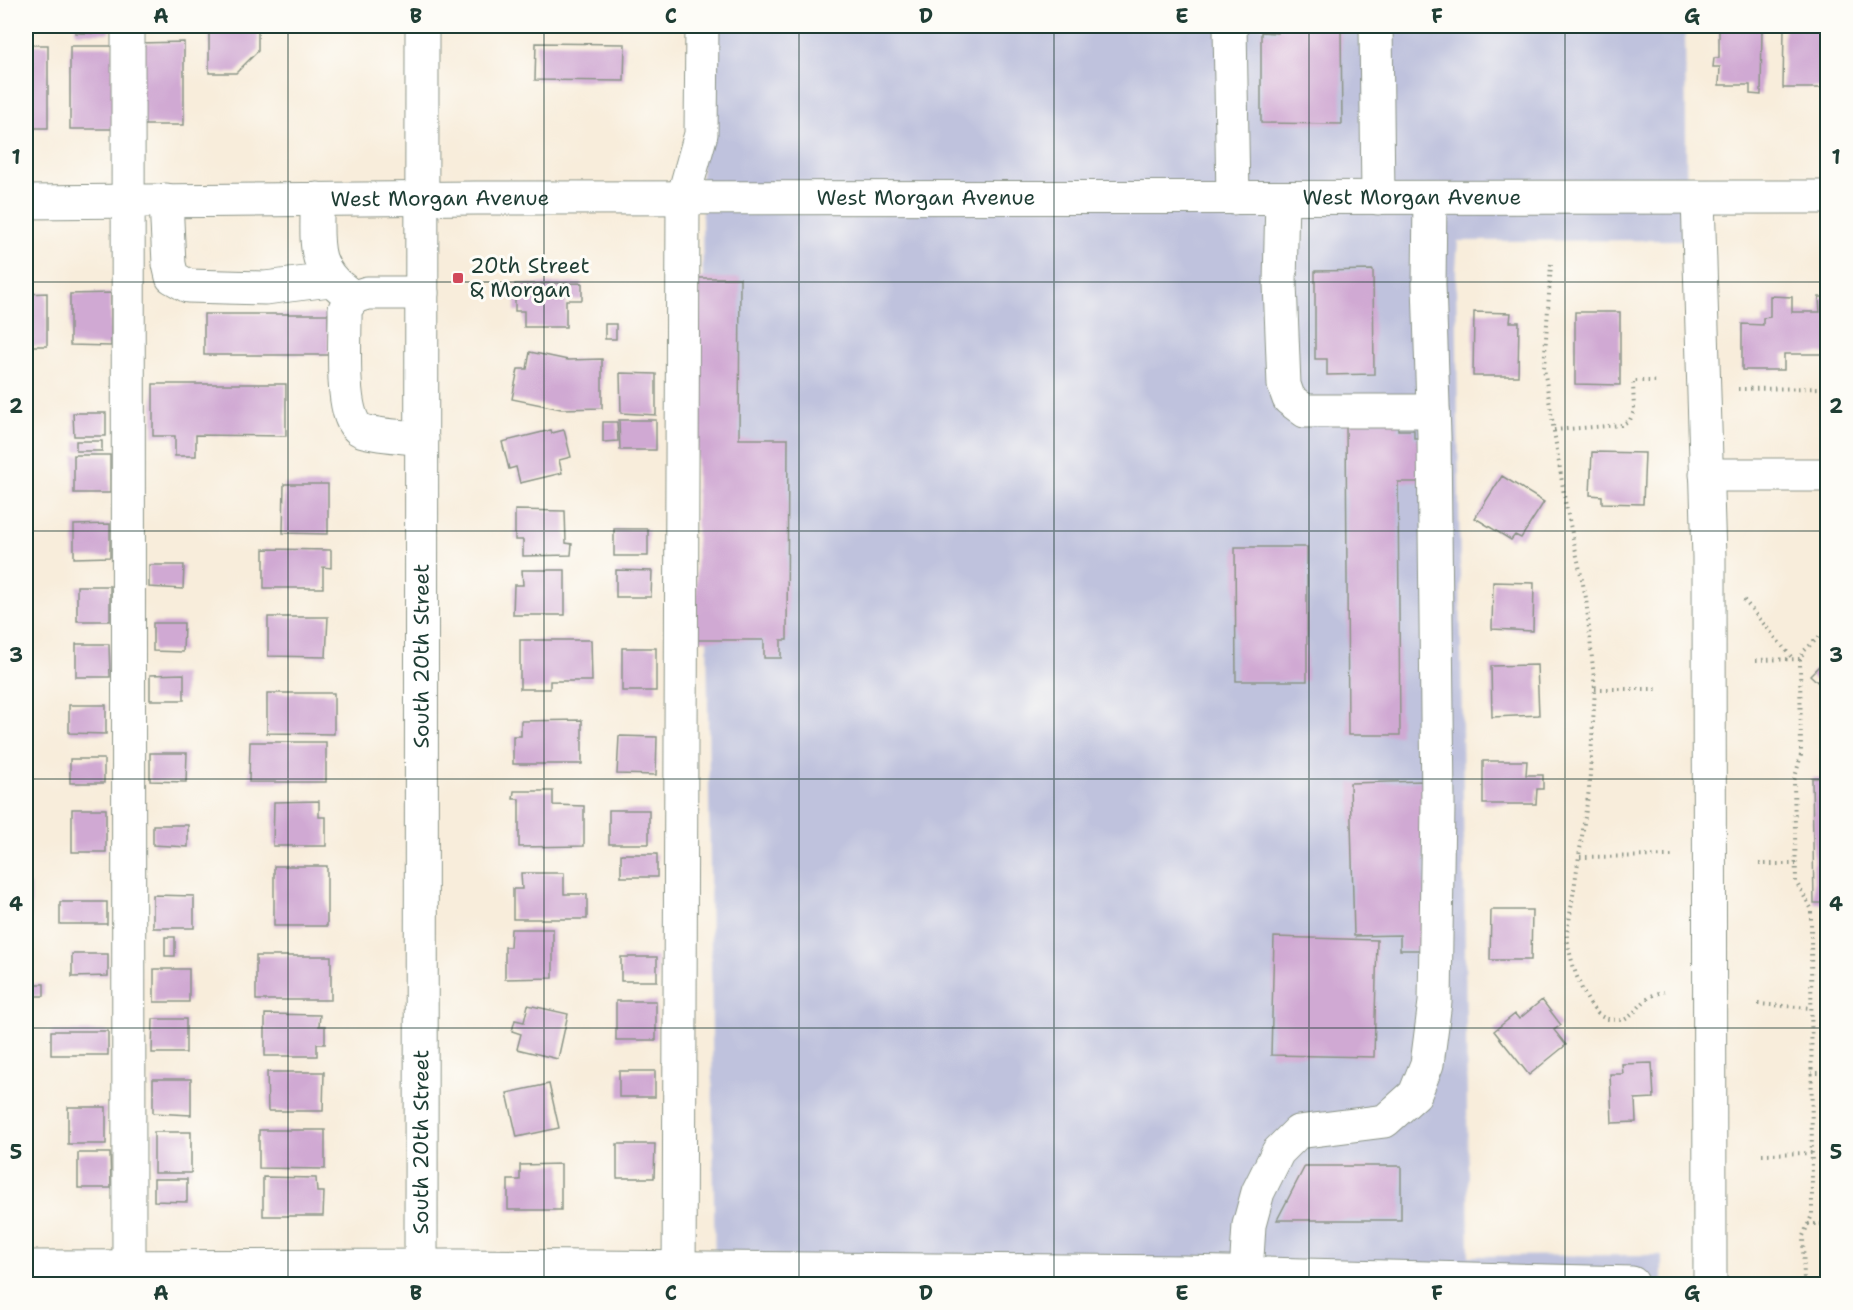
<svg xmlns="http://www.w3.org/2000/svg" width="1853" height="1310" font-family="'Shantell Sans',sans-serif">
<rect width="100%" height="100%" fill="#fdfcf7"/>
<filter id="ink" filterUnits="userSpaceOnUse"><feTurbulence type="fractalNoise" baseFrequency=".0167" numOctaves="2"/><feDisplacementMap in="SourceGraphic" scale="12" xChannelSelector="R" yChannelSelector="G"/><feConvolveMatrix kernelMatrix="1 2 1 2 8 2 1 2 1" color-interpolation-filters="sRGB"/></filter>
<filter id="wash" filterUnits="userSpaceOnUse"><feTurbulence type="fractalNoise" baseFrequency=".008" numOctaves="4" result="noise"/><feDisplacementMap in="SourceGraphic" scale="24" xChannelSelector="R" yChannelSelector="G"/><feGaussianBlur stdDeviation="1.35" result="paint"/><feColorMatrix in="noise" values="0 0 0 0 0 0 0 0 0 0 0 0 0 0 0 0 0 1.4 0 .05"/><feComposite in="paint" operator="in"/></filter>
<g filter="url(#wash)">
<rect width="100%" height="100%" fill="#f8eddb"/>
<!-- industrial -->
<path fill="#bfc2dd" d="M702 26H1685L1687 240 1458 241 1456 269 1469 1256 1662 1255V1284H715L701 134Z"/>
<g id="blocks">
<!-- building -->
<path fill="#d0a9d3" d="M75 26H110L109 33H75Z
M209 26H258V51L236 73H209Z
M1278 26H1341L1342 124 1261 123V32L1277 33Z
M1719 26H1762L1761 95 1750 94V85H1719L1720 67H1713L1714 58H1719Z
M1784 26H1828V88H1783Z
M184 42V125H140L139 43Z
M536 43 625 44 624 81 535 80Z
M26 45H48V128H26Z
M70 46H113V129H70Z
M1373 270 1374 374 1327 375V359H1315V271Z
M697 278H740L739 439H788L787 640H781V658H764V640H696Z
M582 283V300H566V327H524V311H515V284Z
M47 293V346H26V294Z
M111 293V346L70 345V294Z
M1770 296 1792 297V312H1820L1819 297H1828V354H1784V370H1742V324L1763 325V318L1770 317Z
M1474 312 1511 313 1510 322H1519L1518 376H1473Z
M1575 312H1620V385L1575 384Z
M204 314H328L329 355H204Z
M605 324H616V339H605Z
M530 352 568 360 602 359V408L561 409 512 399 518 369H527Z
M620 373 656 374V415L621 413Z
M153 384H286V436L196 435V456H175V436H153Z
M73 413H106V436H74Z
M619 420H656V450H620Z
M1398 421V430H1414V438H1419V482H1398L1400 735H1348L1346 422Z
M603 422H617L618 441 603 442Z
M551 430 552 433 564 430 571 457 559 460 562 473 520 483 516 467 509 469 502 442Z
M76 441H102V451H76Z
M26 450H30V492H26Z
M1592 452 1645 453 1643 504 1602 503V496L1590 495Z
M74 455H110V493H74Z
M1502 476 1544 502 1521 538 1515 535 1511 540 1475 518Z
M284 484H328V534L283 533Z
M515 510 565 511 566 543 572 544 571 555 523 556V540H515Z
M110 524V557L74 558V525Z
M614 529H648V556H614Z
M1235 547H1307V681H1236Z
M264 549 331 550V568L323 567V588H264Z
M149 565H184L183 589 149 587Z
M522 570H565V615H513L514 585H523Z
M616 570 652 571 651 597H616Z
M1493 582 1534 583 1533 631 1492 629Z
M77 586H110V621H77Z
M268 617H328L326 657 268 656Z
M153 623H184L183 652 153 651Z
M520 640H591L592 681H550V689H520Z
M76 644H109L110 677H76Z
M622 648H656V691H622Z
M1828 657V692L1810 675Z
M1537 665 1539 715 1492 717 1491 666Z
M184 674V700H150V675Z
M267 693H334V734L267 733Z
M69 705H106V734L69 733Z
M582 720V764H513V736H521V721Z
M619 736 657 737 656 775 617 774Z
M250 742H326V782H249Z
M150 753H187L186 782 150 781Z
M70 759H104V783H70Z
M1483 761H1527L1526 775H1543V789H1537L1536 804H1483Z
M1812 778H1828V903H1814Z
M1422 781 1425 950H1400V935L1354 936 1350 783Z
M514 791H553V805L584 806V846L519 847V799H513Z
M319 801V817H326V846H273L274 802Z
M72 809H106V852H72Z
M609 810H649V844H609Z
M153 825H188V847L153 845Z
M621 854H657V877H621Z
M274 866H327V926H274Z
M521 873H564V894H587V919H513V889H522Z
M26 885H31V918H26Z
M153 895 194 896V928H153Z
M60 902H107V924H60Z
M1491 910H1532L1531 960H1490Z
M511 929H553V978L505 979V947H510Z
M165 937H175V956H165Z
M1274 937 1377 940 1374 1057 1271 1055Z
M72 954H108V976L72 977Z
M256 956H331V1000H256Z
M621 957H657V981H621Z
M154 969H189V1002H154Z
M26 984H44V996H26Z
M1542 1000 1561 1025 1554 1030 1566 1045 1529 1075 1494 1031 1515 1014 1519 1019Z
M616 1001H656V1040H616Z
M528 1005 568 1014 558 1059 517 1049 521 1034 512 1031 515 1020 524 1022Z
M265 1014 320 1015 319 1026H325V1044H317V1056H265Z
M153 1019H186V1053H152Z
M51 1031H108V1055H51Z
M1652 1063 1654 1098 1635 1099 1636 1122 1612 1123 1610 1074H1623L1622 1064Z
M619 1071H655V1097H619Z
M267 1072H324L323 1111H268Z
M153 1079H191V1115L153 1113Z
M549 1084 559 1128 517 1137 507 1093Z
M68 1107H106V1144H68Z
M259 1130H325V1169L259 1168Z
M154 1132H191V1173H154Z
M617 1144H655L654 1178H617Z
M78 1153H110L111 1188H78Z
M561 1164V1210H508V1180H520V1165Z
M1305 1166H1401V1220H1277Z
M263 1177 316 1178 317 1192H324L323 1216H263Z
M154 1179H187V1202L154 1201Z
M1822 1253H1828V1284H1824Z"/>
</g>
</g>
<g filter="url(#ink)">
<use href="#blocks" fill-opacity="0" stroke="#8c9588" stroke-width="1.5"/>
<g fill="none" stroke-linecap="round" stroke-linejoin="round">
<defs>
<g id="minor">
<path d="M128 26 129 1284"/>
<path d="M1230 26 1233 198"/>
<path d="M1376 26 1378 198"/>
<path d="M1282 198 1280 283 1284 385 1289 399 1305 411H1433"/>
<path d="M1698 198 1709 557 1710 1284"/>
<path d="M317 199C318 238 310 266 345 291"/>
<path d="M166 200 169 264 172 277 188 286 265 288 330 280"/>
<path id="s1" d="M26 202 477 198 1828 197"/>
<path d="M422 439C405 436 376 436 361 430 338 420 346 333 345 309L354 297 367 293H422"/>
<path d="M1706 475H1828"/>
<path d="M26 1267 460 1266 1183 1272 1632 1283"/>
<path d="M1246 1274 1249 1225 1258 1192 1278 1152 1298 1132 1385 1121 1415 1094 1427 1064 1435 1002 1438 804 1434 436 1429 284 1430 198"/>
<path id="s2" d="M421 1284 422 26"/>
<path d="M679 1284 683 198 701 134 702 26"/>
</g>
</defs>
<!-- minor casing -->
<use href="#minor" stroke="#8c9588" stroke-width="35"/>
<!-- path -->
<path stroke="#8c9588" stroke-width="4" stroke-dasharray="1.5 4.5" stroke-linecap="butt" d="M1551 264 1544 368 1565 501 1586 598 1595 689 1589 790 1567 935C1568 955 1583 1004 1601 1016 1607 1020 1616 1020 1624 1020 1640 1011 1643 995 1664 992
M1738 389 1828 388
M1554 430 1621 425 1630 420 1634 411 1633 381H1659
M1744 600 1793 659
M1800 659 1801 755 1794 781 1796 882 1811 908 1812 1215 1803 1236 1804 1284
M1756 660 1800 659 1804 651 1828 628
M1595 689H1661
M1580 857 1675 856
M1759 864H1796
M1758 1004 1811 1008
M1811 1073H1828
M1762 1154 1812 1153
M1808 1224H1828"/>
<!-- minor -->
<use href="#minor" stroke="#fff" stroke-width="33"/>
</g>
</g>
<!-- grid -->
<path fill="none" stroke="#1f3d34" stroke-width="1.5" stroke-opacity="0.55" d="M288 26V1284M544 26V1284M799 26V1284M1054 26V1284M1309 26V1284M1565 26V1284M26 282H1828M26 531H1828M26 779H1828M26 1028H1828"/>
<!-- markers -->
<rect fill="#d1495b" stroke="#fdfcf7" stroke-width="2" x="452" y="272" width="12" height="12" rx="3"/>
<g text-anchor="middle" stroke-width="6" stroke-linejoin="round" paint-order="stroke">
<!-- street labels -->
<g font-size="21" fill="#1f3d34" stroke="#fdfcf7">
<text dy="7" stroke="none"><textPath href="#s1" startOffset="900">West Morgan Avenue</textPath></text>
<text dy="7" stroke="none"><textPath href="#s1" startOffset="1386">West Morgan Avenue</textPath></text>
<text dy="7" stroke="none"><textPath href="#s1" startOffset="414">West Morgan Avenue</textPath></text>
<text dy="7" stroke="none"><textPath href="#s2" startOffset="628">South 20th Street</textPath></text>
<text dy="7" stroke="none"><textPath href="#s2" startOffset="142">South 20th Street</textPath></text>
</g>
<!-- poi labels -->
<g font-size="21" fill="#1f3d34" stroke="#fdfcf7" text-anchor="start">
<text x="470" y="273">20th Street<tspan x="470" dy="24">&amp; Morgan</tspan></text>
</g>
</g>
<!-- margin -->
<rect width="1853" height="1310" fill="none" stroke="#fdfcf7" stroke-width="66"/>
<rect x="33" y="33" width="1787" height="1244" fill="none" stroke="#1f3d34" stroke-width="2"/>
<g font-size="20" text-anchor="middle" font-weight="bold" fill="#1f3d34">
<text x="161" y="23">A</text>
<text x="416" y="23">B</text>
<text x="671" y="23">C</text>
<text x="926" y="23">D</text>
<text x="1182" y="23">E</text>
<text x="1437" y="23">F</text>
<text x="1692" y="23">G</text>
<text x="16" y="164">1</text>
<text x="1836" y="164">1</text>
<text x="16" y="413">2</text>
<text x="1836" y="413">2</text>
<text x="16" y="662">3</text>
<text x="1836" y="662">3</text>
<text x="16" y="911">4</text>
<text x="1836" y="911">4</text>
<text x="16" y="1159">5</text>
<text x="1836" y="1159">5</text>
<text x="161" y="1300">A</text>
<text x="416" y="1300">B</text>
<text x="671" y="1300">C</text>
<text x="926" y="1300">D</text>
<text x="1182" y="1300">E</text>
<text x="1437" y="1300">F</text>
<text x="1692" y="1300">G</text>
</g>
</svg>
